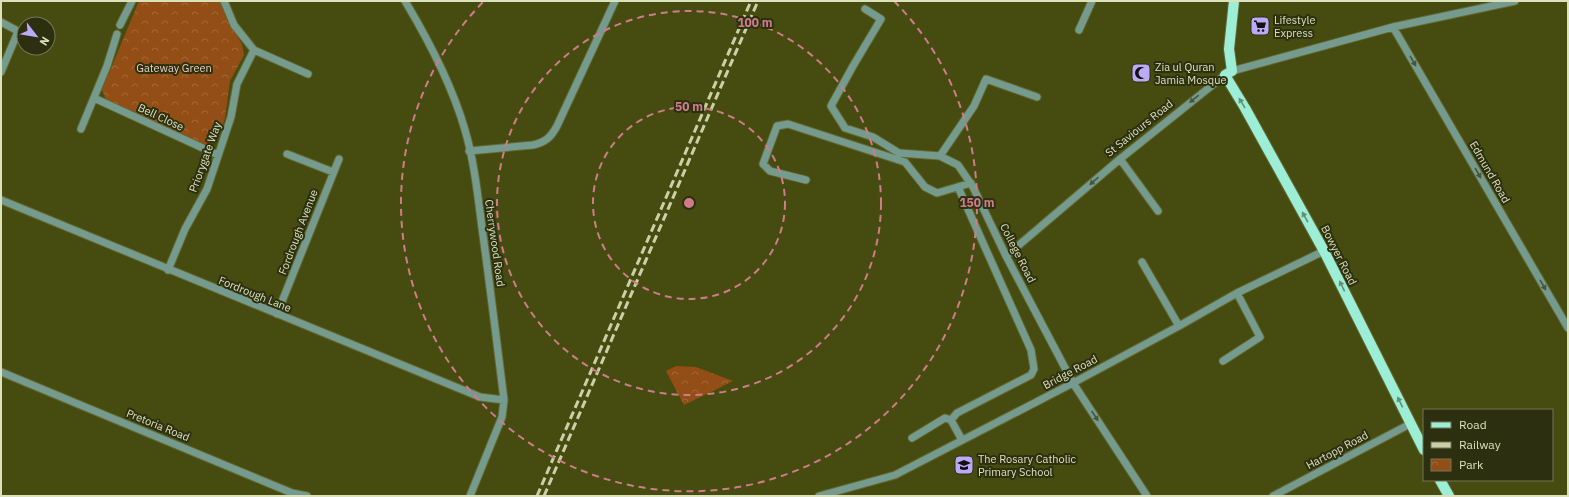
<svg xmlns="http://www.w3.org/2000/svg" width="1569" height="497" font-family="'IBM Plex Sans',sans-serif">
<defs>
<pattern id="park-crowns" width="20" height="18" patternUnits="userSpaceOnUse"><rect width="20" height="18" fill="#934e15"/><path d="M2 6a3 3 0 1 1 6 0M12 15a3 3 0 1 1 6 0" fill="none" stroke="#a26735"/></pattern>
</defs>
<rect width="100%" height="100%" fill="#464b0f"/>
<!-- park -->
<path fill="url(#park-crowns)" d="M139 1H220L230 24 242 44 244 55 230 81 225 118 219 136 214 142 206 146 106 100 102 90Z
M676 366 696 367 733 381 684 405 666 371Z"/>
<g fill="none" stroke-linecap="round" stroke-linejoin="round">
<defs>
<path id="minor" d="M405 1C429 41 452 85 465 130 474 160 478 197 482 228 490 286 497 343 504 400L502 417 470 496
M865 9 881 19 853 66 831 106 845 128 873 137 899 153 940 156 958 165 973 187 1006 256 1073 383 1147 496
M1 22 16 30 17 34 1 72
M120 25 132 1
M1393 27 1568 328
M1079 30 1092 1
M254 50 308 74
M1232 71 1393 27 1515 1
M94 98 218 155
M81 129 107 66 117 34
M469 151 533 145C546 142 551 137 557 126L615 1
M287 154 333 172
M940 156 974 106 986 79 1037 97
M1120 159 1158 211
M806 180 770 171 763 164 777 126 788 124 905 162 925 187 937 193 971 183
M1 200 480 397 504 400
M1006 256 1120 159 1225 75
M1142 262 1179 326
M168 270 185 229 207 189 231 117 237 84 254 50 234 25 224 1
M277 314 339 159
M1223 361 1260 337 1237 293
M1 372 292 493 307 496
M951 420 957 413 1031 375 1034 369 1031 350 958 187
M912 438 945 418 951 420 962 440
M819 496 895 475 1073 383 1179 326 1237 293 1324 251
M1273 496 1410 424"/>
<path id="major" d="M1234 1 1229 49 1232 71 1225 75 1245 108 1324 251 1424 450
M1440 480 1449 496"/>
</defs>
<!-- minor casing -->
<use href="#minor" stroke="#646931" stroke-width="9"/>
<!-- major casing -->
<use href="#major" stroke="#646931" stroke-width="12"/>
<!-- minor -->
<use href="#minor" stroke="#759b8f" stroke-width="7"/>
<!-- major -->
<use href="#major" stroke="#9deed7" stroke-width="10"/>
<!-- rail -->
<path stroke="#cad0a8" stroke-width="3" stroke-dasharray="8 4" stroke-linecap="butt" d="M537 496 751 1
M544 496 758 1"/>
</g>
<!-- one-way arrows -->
<defs><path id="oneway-solid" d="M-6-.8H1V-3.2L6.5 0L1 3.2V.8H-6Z"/></defs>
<g fill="#46553c">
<use href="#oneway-solid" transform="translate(1413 61) rotate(60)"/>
<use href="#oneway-solid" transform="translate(1194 99) rotate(141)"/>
<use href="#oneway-solid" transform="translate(1478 173) rotate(60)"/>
<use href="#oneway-solid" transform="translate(1094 181) rotate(139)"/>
<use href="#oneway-solid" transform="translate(1543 285) rotate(60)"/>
<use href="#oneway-solid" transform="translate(1095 416) rotate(57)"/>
</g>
<g fill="#648f74">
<use href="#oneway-solid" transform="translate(1242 103) rotate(-121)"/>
<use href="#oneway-solid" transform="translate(1305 217) rotate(-119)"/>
<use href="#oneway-solid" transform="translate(1342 286) rotate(-116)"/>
<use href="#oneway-solid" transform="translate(1400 402) rotate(-116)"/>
</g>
<!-- distance rings -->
<g fill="none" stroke="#ce7c8b" stroke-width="2" stroke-dasharray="7 5">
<circle cx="689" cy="203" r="96"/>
<circle cx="689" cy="203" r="192"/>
<path d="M894 1A288 288 0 1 1 484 1"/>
</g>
<!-- icons -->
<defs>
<symbol id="supermarket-square" viewBox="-11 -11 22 22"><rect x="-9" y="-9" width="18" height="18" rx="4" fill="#bbaaf6" stroke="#2c3010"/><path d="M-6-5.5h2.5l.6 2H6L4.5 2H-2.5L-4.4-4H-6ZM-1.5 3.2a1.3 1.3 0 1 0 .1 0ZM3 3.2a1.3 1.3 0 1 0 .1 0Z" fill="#111"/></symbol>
<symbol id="mosque-square" viewBox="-11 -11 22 22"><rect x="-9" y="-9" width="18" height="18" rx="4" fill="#bbaaf6" stroke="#2c3010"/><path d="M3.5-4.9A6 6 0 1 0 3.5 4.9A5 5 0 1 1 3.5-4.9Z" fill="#111"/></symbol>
<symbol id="school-square" viewBox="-11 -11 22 22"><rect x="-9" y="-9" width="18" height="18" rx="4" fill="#bbaaf6" stroke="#2c3010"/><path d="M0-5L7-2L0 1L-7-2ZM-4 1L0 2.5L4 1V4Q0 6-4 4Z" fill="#111"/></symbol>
</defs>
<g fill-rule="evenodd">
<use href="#supermarket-square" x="1249" y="15" width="22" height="22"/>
<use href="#mosque-square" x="1130" y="62" width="22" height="22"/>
<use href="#school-square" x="953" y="454" width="22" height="22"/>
</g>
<g text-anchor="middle" stroke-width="4" stroke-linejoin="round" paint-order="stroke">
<!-- poi labels -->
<g font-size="11" fill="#dbe1bb" stroke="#2c3010" text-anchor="start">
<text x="1274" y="24">Lifestyle<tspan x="1274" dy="13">Express</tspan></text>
<text x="1155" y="71">Zia ul Quran<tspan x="1155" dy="13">Jamia Mosque</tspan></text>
<text x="978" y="463">The Rosary Catholic<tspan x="978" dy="13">Primary School</tspan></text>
</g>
<!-- park labels -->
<g font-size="11" fill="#ecd1bf" stroke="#2c3010">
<text x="174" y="72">Gateway Green</text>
</g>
<!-- street labels -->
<g font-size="11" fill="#dbe1bb" stroke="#2c3010">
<text transform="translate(161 117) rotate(25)" y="4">Bell Close</text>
<text transform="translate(1139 128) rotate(-39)" y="4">St Saviours Road</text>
<text transform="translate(205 157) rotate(-70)" y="4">Priorygate Way</text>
<text transform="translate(1490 172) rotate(60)" y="4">Edmund Road</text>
<text transform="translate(298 232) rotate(-69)" y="4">Fordrough Avenue</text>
<text transform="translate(495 243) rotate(82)" y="4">Cherrywood Road</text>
<text transform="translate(1018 253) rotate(63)" y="4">College Road</text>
<text transform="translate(1339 255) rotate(63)" y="4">Bowyer Road</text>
<text transform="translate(255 294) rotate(22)" y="4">Fordrough Lane</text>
<text transform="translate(1070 372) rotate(-28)" y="4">Bridge Road</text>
<text transform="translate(158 425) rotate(22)" y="4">Pretoria Road</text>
<text transform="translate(1337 450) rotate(-28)" y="4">Hartopp Road</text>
</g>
</g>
<circle cx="689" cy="203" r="6" fill="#ce7c8b" stroke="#2c3010" stroke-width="2"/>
<g font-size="12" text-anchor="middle" font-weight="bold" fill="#ce7c8b" stroke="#2c3010" stroke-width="4" stroke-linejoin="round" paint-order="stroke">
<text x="755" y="27">100 m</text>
<text x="689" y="111">50 m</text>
<text x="977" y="207">150 m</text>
</g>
<!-- border -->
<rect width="1569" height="497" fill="none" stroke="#dbe1bb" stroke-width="4"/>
<!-- legend -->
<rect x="1423" y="409" width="130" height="72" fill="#2c3010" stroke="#727754"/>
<rect x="1431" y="422" width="20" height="6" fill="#9deed7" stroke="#727754"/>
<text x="1459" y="429" font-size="12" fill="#dbe1bb">Road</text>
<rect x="1431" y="442" width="20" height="6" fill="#cad0a8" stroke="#727754"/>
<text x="1459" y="449" font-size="12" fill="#dbe1bb">Railway</text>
<rect x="1431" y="459" width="20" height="12" fill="url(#park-crowns)" stroke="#727754"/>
<text x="1459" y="469" font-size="12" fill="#dbe1bb">Park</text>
<!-- north arrow -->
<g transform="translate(36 36) rotate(121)"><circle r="19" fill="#2c3010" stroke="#727754"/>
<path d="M0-3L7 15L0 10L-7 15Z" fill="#bbaaf6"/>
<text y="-6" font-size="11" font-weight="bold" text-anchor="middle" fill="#dbe1bb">N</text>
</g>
</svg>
